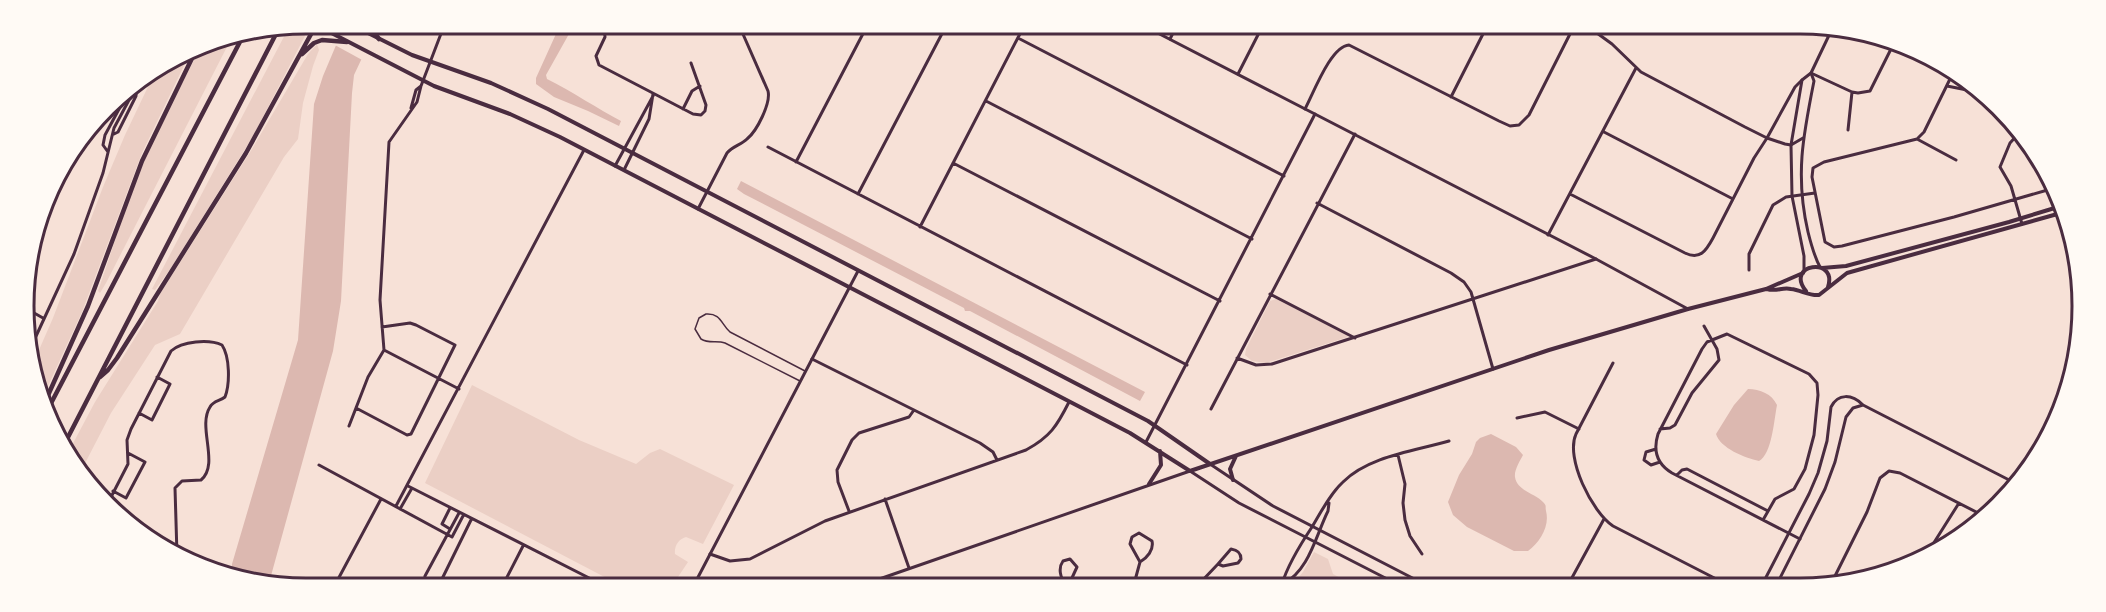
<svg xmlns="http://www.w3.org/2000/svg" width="2106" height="612" font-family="Karla,sans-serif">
<rect width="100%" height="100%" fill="#f7e1d7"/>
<!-- green -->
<path fill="#ebcfc5" d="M298 26 304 29H300L306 34 252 138 171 268 155 290 152 289 289 27Z
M231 39 106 283 100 293 98 291C112 251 124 210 141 169 158 126 181 86 202 45Z
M317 44 319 50 313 66 303 103 298 139 284 157 180 334 155 345 111 413 80 473 69 451 95 402 158 301 160 294 252 149 308 54Z
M192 49 142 153 82 312 43 397 34 379 32 366 53 318 103 187 125 135 155 72Z
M1276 299 1347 335 1348 337 1266 363 1252 361 1245 355 1246 349 1270 301Z
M472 385 579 440 636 464 650 453 660 449 734 485 703 544 686 537C678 539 674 547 675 554L688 562 674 583H616L425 483Z
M1314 552 1328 559 1333 574 1354 585H1292L1303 572Z"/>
<!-- water -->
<path fill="#dcb8b0" d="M345 24H378L354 75 352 93 341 301 333 351 269 583H251L231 575 232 564 298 340 314 104 323 76Z
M560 25H574L546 75 547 79C573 92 598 109 621 121L619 126 588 111 554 97 536 84V78Z
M741 181 1145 392 1140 401 970 311H965L964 308 744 194 737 189Z
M1748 389C1760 389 1772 394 1777 405 1774 420 1772 454 1759 461 1745 458 1720 448 1716 434L1734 405Z
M1491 434 1516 447 1523 455C1520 461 1514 470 1515 477 1517 491 1535 493 1543 502 1547 506 1545 506 1546 511 1550 526 1540 542 1528 551H1514L1467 527 1453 515 1448 502 1459 475 1472 454 1476 442 1480 438Z"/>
<!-- pier -->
<path fill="#f7e1d7" d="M342 24H374L380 28 364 61 333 44Z"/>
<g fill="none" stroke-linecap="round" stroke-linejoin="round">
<!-- service -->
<path stroke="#4a2c40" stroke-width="1.5" d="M800 381 725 343C717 340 709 344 701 339L695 329 699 318 706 314C721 313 721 324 730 332L805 371"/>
<!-- minor -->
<path stroke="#4a2c40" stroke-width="3" d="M604 25 605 37 596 56 599 65 693 114 701 115 705 111 706 105 691 63
M1590 28 1612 44 1641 72 1745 127 1767 138 1785 144 1791 145 1803 138
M1018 38 1284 176
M1170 39 1176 27
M1811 73 1852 92
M1238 74 1262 27
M1959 74 1953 75 1950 79 1924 132 1917 139 1824 162 1813 168 1812 177 1825 242 1834 247 1842 246 1954 217 2051 189
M1947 86 1977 92
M1451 97 1486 28
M986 101 1252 239
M411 108 416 90 421 86
M683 109 692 91 700 86
M1305 109C1314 92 1331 46 1349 45L1499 121 1510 126 1519 125 1529 115 1573 28
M1848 130 1852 92 1858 93 1870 91 1893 45
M1604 132 1733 199
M2019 133 2010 143 2000 167 2011 186 2022 224
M114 134 118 132 136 96 137 83
M1917 139 1956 160
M768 147 1187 365
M108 152 103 145 105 135 125 98 131 97
M796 162 867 26
M953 163 1220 301
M615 166 653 96
M624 170 649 119 653 94
M858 194 946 26
M1570 194 1685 253C1700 260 1706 251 1713 238L1754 158 1767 138 1795 87 1802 80
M1317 203 1451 273 1464 282 1471 292 1493 369
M698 209 727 153C733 146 741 145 747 139 757 131 771 103 768 91L739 25
M920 227 1024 26
M1548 235 1636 68
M1749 270V254L1773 205 1786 197 1815 193
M1270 294 1355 338
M27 309 43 318
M31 347 74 254 103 173 114 128 129 100 136 92
M384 350 459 389
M1237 358 1256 365 1272 364 1596 259
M812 359 980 443 993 452 997 460
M1613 363 1576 434C1565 458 1592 512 1613 526L1728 585
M356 408 407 435 411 434 455 345 416 325 410 323 382 327
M1211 409 1355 134
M139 413 152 420 170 384 157 377
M1517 418 1545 412 1579 429
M349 426 368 377 384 350 380 300 389 142 417 102 421 86 442 31 443 24
M1660 429 1670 428 1675 425 1692 393 1719 360 1717 349 1704 326
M1146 442 1315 114
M1656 449 1646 452 1644 460 1651 465 1660 462
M1398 455 1405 484 1403 503 1405 520 1410 536 1422 554
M319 465 452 537 463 516
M1677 475 1682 470 1687 469 1768 511
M408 486 599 583
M113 491 126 498 145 462 128 453
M885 499 909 568
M109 501 128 464 127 440 131 429 171 351C182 341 209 339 222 345 230 357 230 384 225 397 220 401 213 401 210 407 197 427 220 464 201 480L182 481 175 488 177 555
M396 506 584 150
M450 508 442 524 450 529
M400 509 412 488
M849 511 838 482 837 470 852 440 859 433 909 417 914 410
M1763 520 1775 499 1794 489 1805 469 1814 435 1818 395 1817 383 1809 374 1727 334 1707 342 1702 349 1658 434C1653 450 1657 464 1672 473L1800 539
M140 528 171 544 176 545
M1139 533 1152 541C1154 550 1147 558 1140 562L1130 544 1132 537Z
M1231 549C1237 550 1241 552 1241 559L1238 563 1223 566 1218 564Z
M710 554 730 561 750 559 825 521 1026 450C1050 437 1057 426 1069 402
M1923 560 1959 503
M441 580 447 583
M336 583 381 499
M424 583 425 576 459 513
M440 583 471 520
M504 583 523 546
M1066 584 1071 580 1077 567 1070 559 1063 561C1058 568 1060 578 1066 584
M1134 584 1140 562
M1199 584 1218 564
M1282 584C1288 564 1300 545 1312 527 1321 512 1330 494 1343 482 1369 456 1415 451 1449 441
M1283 584C1309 571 1316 535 1328 511L1329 503
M1568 585 1604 519
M1708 585 1712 577
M1830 586 1867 512 1880 478 1889 471 1900 473 1984 516"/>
<!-- tertiary -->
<path stroke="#4a2c40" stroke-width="3" d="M1146 27 1596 259 1688 309
M1811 73 1814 81C1803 136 1795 176 1808 232 1811 244 1814 256 1820 267
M46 207 73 156
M1804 271V256L1792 196 1791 145 1802 80 1811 73 1832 29
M1210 464 1273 506 1426 585
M695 583 858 271
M865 584 1190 471 1239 503 1399 585
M1762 585 1809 494 1818 473 1827 441 1831 407C1838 393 1852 394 1863 405L2015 483
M1776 586 1825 489 1835 462 1846 417 1853 408 1863 405"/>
<!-- secondary -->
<path stroke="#4a2c40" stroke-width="4" d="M314 24 434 86 510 114 560 137 1130 433 1190 471 1549 350 1688 309 1766 289 1803 273
M350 24 412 55 491 83 548 109 1148 421 1210 464
M1822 268 1846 266 2009 222 2058 207
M1767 289C1776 292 1782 287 1791 289 1801 290 1809 296 1819 295L1847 273 2061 213
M1806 291C1784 264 1838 256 1828 287
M1233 480 1230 469 1236 456
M1149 484 1161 465 1160 451"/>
<!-- primary -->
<path stroke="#4a2c40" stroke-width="4.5" d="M362 24 372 30 379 39"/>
<!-- motorway -->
<path stroke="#4a2c40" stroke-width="4.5" d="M302 54 314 43 322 40 347 42
M100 377 108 370 117 358 246 153 316 25
M45 402 88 306 142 161 198 46
M48 409 243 36
M65 443 278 30"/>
</g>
<!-- crop -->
<path d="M0 0H2106V612H0ZM306 34H1800A272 272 0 0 1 2072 306V306A272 272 0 0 1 1800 578H306A272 272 0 0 1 34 306V306A272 272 0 0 1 306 34Z" fill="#fffaf5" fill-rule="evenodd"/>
<path fill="none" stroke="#4a2c40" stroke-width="3" d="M306 34H1800A272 272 0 0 1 2072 306V306A272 272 0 0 1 1800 578H306A272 272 0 0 1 34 306V306A272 272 0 0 1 306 34Z"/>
</svg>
